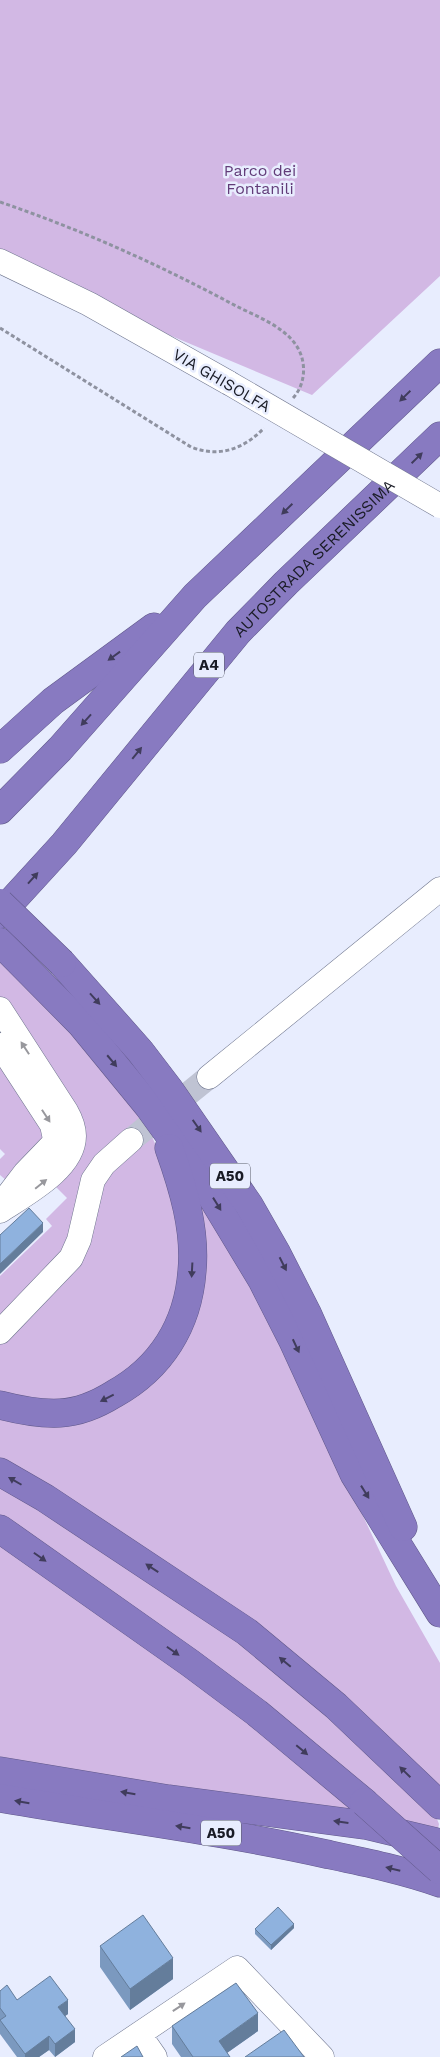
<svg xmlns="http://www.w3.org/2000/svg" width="440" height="2057" font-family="'Work Sans',sans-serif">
<rect width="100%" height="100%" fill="#e8edfe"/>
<!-- green -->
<path fill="#d2b8e4" d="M0 0H440V276L312 395 0 264Z
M0 958H3C37 990 69 1024 99 1059 108 1070 118 1080 126 1091 176 1164 215 1294 141 1363 99 1402 54 1407 0 1396V1339C28 1311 63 1283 82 1248 93 1226 89 1199 100 1178 108 1163 124 1153 136 1143L129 1135C109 1151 91 1168 84 1194 79 1213 79 1233 69 1250 55 1276 21 1304 0 1326V1276L52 1226 46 1219 67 1198 51 1182 68 1166 77 1153 81 1139 79 1127 75 1113 0 999Z
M0 1058 48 1135 7 1181 0 1175V1159L5 1154 0 1149Z
M201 1200 228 1241 300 1382 396 1586 440 1663V1794L334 1691 0 1465V1414L13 1417 160 1373Z
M0 1484 214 1622 369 1751 437 1819 439 1824 438 1829 399 1820 0 1518Z
M0 1540 210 1690 357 1814 0 1760Z"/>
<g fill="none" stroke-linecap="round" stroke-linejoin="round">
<!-- minor-tunnel -->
<path stroke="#bfc3d3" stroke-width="24" stroke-dasharray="24 12" stroke-linecap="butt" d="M131 1140 209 1077"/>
<defs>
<path id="minor" d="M0 261 89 304 229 383
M0 1009 66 1111C70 1118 74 1127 74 1136 74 1169 24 1195 0 1211
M0 1045 52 1125 55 1139 52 1145 25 1173 2 1203
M209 1077 440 889
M0 1332 71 1258 79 1240 93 1180 104 1164 131 1140
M139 2034 155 2057
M105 2057 237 1968 322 2057"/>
<g id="highway">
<path d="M0 749 53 701 154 627"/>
<path d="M0 810 60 749 195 596 440 363"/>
<path id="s1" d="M0 914 64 844 238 632 286 583 440 436"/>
<path d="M0 942 81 1024 149 1107 201 1179 262 1280 293 1341 354 1474 440 1613"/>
<path d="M62 963 140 1051 169 1089 249 1205 277 1254 307 1313 403 1527"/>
<path d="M0 1405C19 1410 40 1414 60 1413 80 1412 98 1404 114 1394 161 1368 188 1325 192 1271 196 1230 183 1187 169 1148"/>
<path d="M0 1472 45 1498 247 1632 336 1706 440 1805"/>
<path d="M0 1529 190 1663 257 1713 364 1802"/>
<path d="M0 1771 168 1799 365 1825 440 1843"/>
<path d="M0 1798C109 1817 218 1830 326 1854 364 1862 403 1870 440 1883"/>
</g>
</defs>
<!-- minor casing -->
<use href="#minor" stroke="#6e758d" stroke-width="25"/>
<!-- highway casing -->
<use href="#highway" stroke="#61598a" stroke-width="29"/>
<!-- path -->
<path stroke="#8e92a0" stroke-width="3" stroke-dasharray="4 2.5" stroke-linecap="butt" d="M0 202C82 230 160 265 236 306 256 316 283 326 296 345 307 361 306 384 293 398
M0 328 191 447C219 458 244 449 264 428"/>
<!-- minor -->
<use href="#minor" stroke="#fff" stroke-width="24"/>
<!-- highway -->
<use href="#highway" stroke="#887ac1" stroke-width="28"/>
<defs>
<path id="minor-bridge" d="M229 383 440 506"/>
<path id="highway-bridge" d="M0 903 62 963
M364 1802 440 1870"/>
</defs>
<!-- minor-bridge casing -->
<use href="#minor-bridge" stroke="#6e758d" stroke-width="25" stroke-linecap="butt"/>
<!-- highway-bridge casing -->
<use href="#highway-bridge" stroke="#61598a" stroke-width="29" stroke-linecap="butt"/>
<!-- minor-bridge -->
<use href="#minor-bridge" stroke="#fff" stroke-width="24"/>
<!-- highway-bridge -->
<use href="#highway-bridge" stroke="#887ac1" stroke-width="28"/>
</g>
<!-- wall -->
<path fill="#7b99bf" d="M294 1928 271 1950 255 1934V1929Z
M100 1946 173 1979 130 2010 100 1967Z
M0 1991 17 2000 68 2014 65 2016 75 2042 55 2057 49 2050 39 2057H17L0 2034Z
M172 2026 258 2031 227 2053 230 2057H181L172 2044Z"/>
<!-- shaded-wall -->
<path fill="#647d9b" d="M43 1223V1232L0 1274V1264Z
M294 1924V1928L271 1950V1945Z
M173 1958V1979L130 2010V1989Z
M68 2000V2014L58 2021V2007Z
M258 2013V2031L221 2057 219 2041Z
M75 2029V2042L55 2057V2044Z
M49 2036V2050L39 2057H25V2054Z"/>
<!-- building -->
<path fill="#8fb2de" stroke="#647d9b" d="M29 1208 43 1223 0 1264V1235Z
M278 1907 294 1924 271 1945 255 1929Z
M143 1915 173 1958 130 1989 100 1946Z
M50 1976 68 2000 58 2007 75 2029 55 2044 49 2036 25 2054 0 2020 6 2016 0 2008V1991L7 1985 17 2000Z
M236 1983 258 2013 219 2041 230 2057H193L172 2026Z
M284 2030 304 2057H245Z
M137 2046 143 2057H121Z"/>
<!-- one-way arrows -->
<defs><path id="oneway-solid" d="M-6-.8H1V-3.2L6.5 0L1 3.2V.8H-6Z" transform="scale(1.25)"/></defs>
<g fill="#403c5c">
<use href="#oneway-solid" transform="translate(405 396) rotate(136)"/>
<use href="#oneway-solid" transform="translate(417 458) rotate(-44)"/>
<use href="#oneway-solid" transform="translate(287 509) rotate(136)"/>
<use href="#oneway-solid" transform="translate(114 656) rotate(144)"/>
<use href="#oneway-solid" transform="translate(86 720) rotate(132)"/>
<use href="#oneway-solid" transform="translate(137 753) rotate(-51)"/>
<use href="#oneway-solid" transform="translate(33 878) rotate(-48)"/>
<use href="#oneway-solid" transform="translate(95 999) rotate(48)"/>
<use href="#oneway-solid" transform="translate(112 1061) rotate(50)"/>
<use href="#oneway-solid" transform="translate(197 1126) rotate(55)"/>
<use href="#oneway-solid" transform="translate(217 1204) rotate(58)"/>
<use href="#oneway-solid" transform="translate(283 1264) rotate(63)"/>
<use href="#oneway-solid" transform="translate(192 1270) rotate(93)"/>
<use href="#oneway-solid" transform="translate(296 1346) rotate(65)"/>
<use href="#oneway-solid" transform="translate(107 1398) rotate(153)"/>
<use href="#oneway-solid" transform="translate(15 1481) rotate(-150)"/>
<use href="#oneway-solid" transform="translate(365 1492) rotate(58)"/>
<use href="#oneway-solid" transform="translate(40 1557) rotate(35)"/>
<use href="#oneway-solid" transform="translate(152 1568) rotate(-147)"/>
<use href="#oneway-solid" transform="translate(173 1651) rotate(35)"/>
<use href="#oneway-solid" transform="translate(285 1662) rotate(-140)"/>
<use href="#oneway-solid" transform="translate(302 1750) rotate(40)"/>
<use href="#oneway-solid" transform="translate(405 1772) rotate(-136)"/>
<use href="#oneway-solid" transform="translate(128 1793) rotate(-170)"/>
<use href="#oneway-solid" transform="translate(22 1802) rotate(-170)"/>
<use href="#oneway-solid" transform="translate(341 1822) rotate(-172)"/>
<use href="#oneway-solid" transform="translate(183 1827) rotate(-171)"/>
<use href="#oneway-solid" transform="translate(393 1869) rotate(-166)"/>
</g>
<g fill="#98989d">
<use href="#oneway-solid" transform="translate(25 1048) rotate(-123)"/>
<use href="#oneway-solid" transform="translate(46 1116) rotate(57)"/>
<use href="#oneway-solid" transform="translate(41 1184) rotate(-39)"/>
<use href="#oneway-solid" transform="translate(179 2007) rotate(-34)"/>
</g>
<g text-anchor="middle" stroke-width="5" stroke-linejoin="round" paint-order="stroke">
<!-- shield labels -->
<g fill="#e8edfe" stroke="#575a66" stroke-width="1">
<rect x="194" y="652.5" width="30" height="25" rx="4"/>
<rect x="210" y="1163.5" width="40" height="25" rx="4"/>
<rect x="201" y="1820.5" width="40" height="25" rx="4"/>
</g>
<g font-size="15" font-weight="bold" fill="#191b25">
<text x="209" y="670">A4</text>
<text x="230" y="1181">A50</text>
<text x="221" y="1838">A50</text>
</g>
<!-- park labels -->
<g font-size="16" fill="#623c79" stroke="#e8edfe">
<text x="260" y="176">Parco dei<tspan x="260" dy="18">Fontanili</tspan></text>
</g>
<!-- street labels -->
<g font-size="16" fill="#191b25" stroke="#e8edfe">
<text transform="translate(222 380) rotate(30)" y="6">VIA GHISOLFA</text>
<text dy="6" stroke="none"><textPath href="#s1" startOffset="475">AUTOSTRADA SERENISSIMA</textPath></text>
</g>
</g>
</svg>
